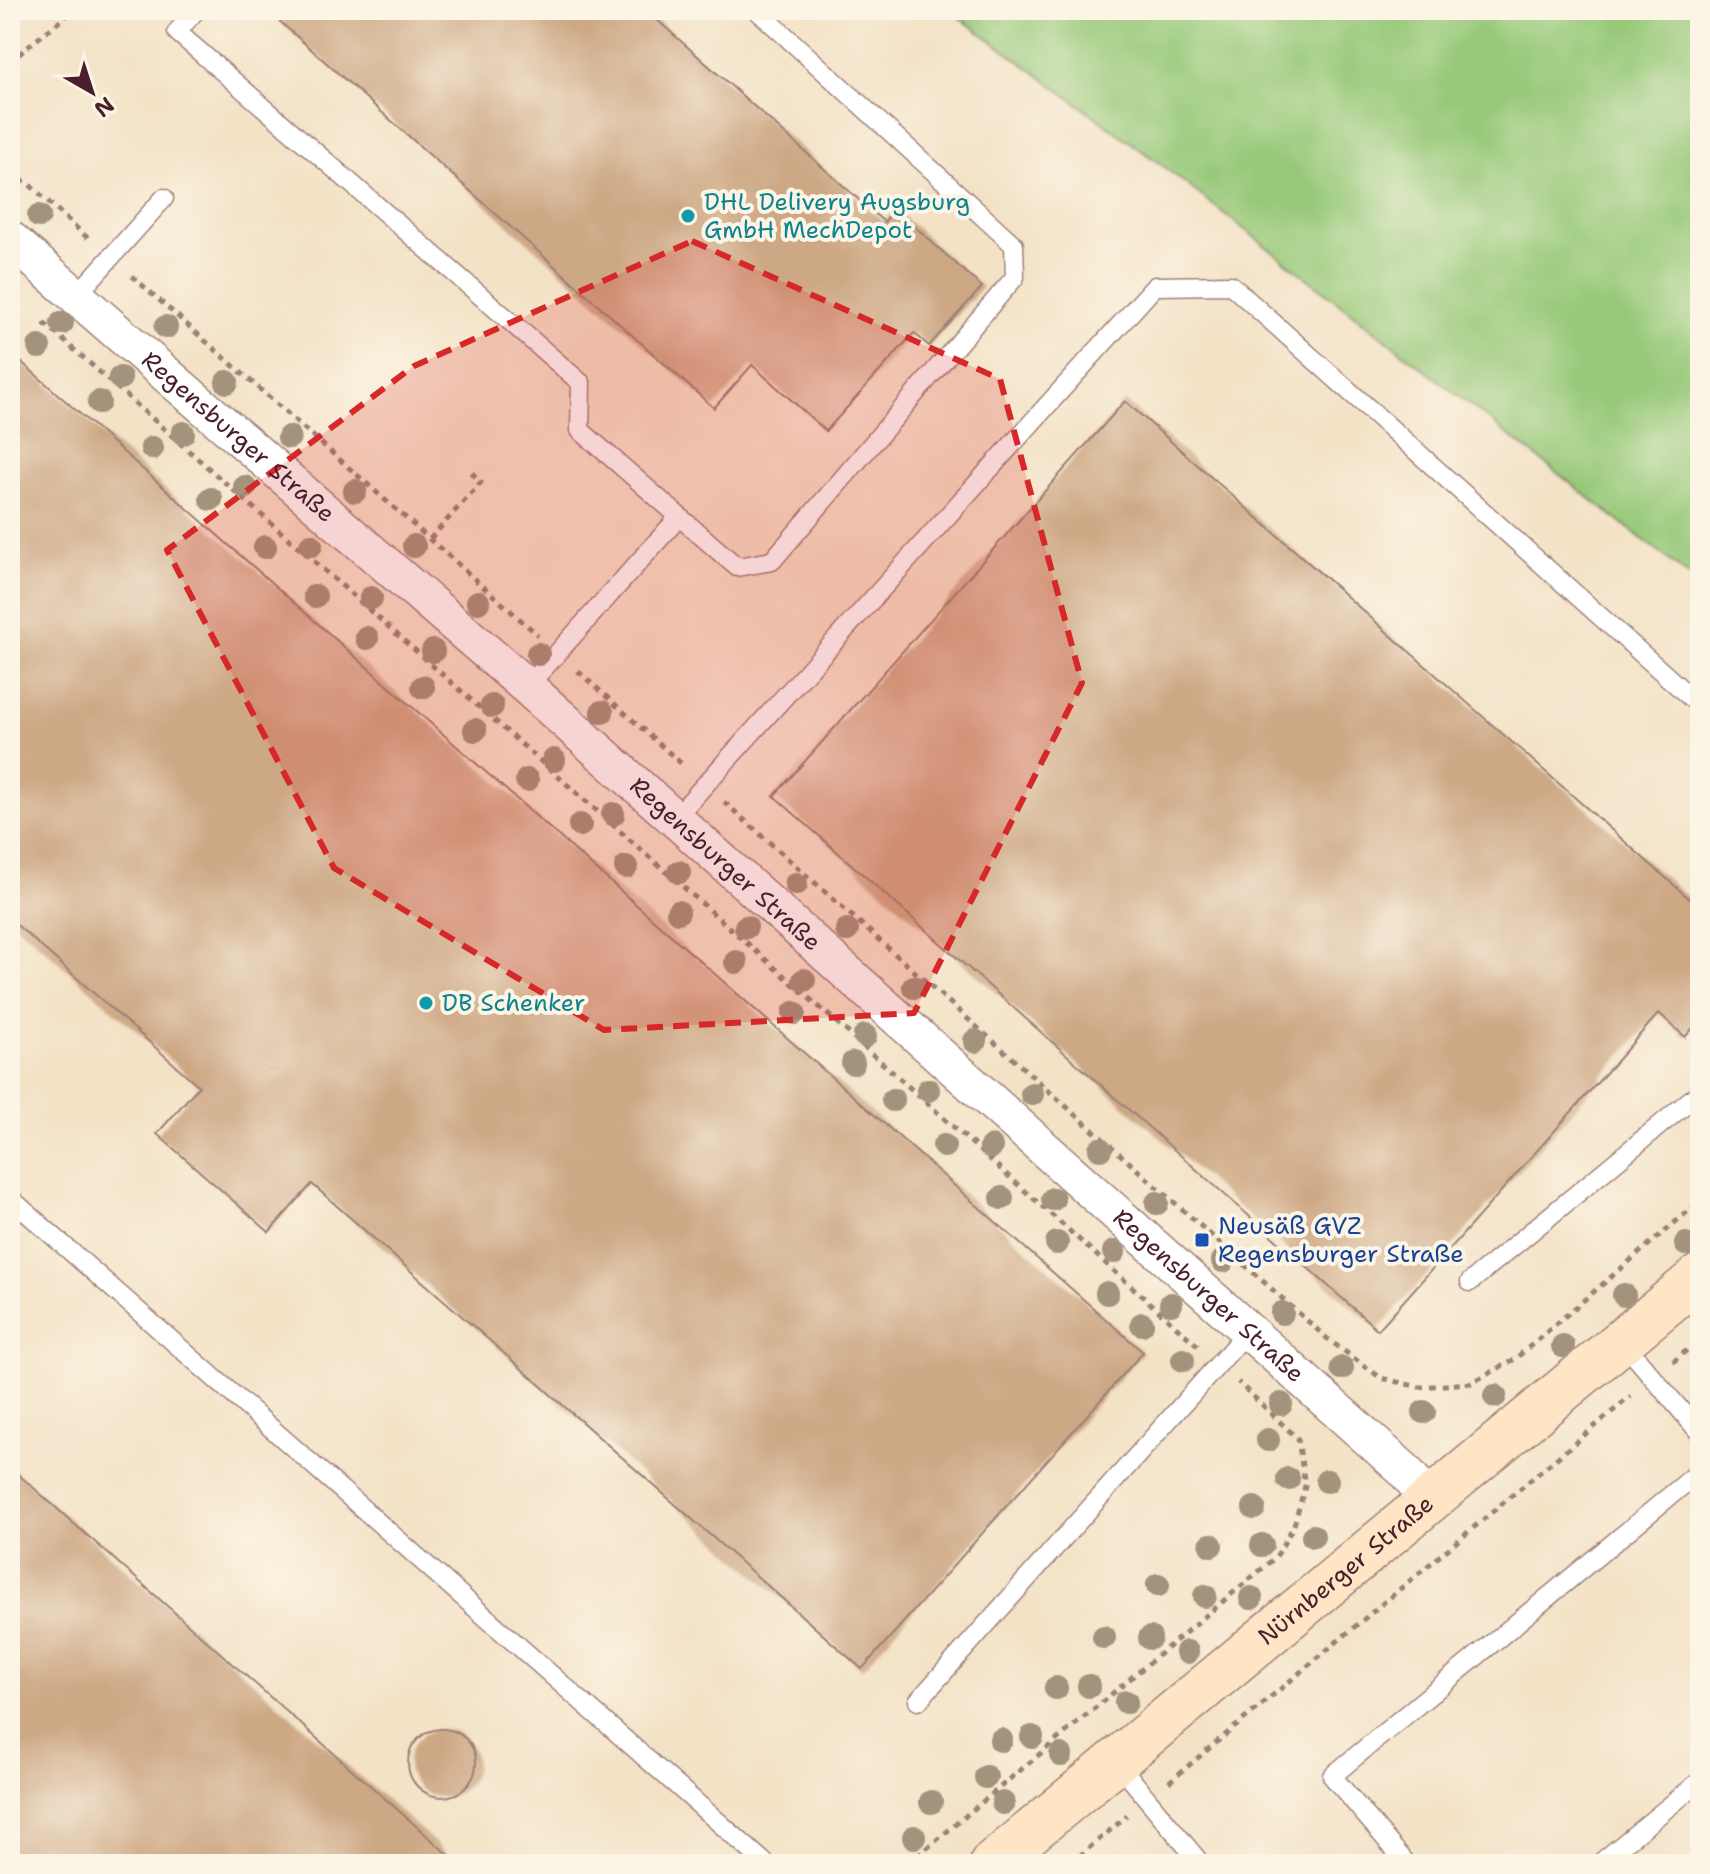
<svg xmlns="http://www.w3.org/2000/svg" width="1710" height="1874" font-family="'Shantell Sans',sans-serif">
<rect width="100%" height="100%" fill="#fcf5e5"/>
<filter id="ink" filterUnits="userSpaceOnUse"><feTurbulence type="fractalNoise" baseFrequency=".0125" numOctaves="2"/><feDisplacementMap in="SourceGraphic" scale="16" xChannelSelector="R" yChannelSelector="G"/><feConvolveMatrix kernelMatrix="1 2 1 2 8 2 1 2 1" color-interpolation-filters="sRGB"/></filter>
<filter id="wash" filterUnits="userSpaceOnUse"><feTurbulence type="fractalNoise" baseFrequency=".006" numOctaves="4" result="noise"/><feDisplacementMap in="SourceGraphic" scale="32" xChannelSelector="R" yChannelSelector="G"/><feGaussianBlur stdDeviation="1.8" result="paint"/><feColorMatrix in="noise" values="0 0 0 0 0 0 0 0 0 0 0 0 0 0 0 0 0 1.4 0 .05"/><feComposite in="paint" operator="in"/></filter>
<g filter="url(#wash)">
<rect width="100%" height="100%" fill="#f3e2c6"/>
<!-- green -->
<path fill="#97c979" stroke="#707452" stroke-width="2" d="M949 10H1700V584L1163 166Z"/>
<g id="blocks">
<!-- building -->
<path fill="#cda885" d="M267 10H646L884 222 895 209 982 287 929 346 914 333 826 431 752 365 714 408Z
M10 352 1143 1352 862 1669 312 1184 269 1232 157 1134 199 1086 10 919Z
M1125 401 1700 908V1020L1685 1037 1659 1013 1378 1330 774 796Z
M10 1467 459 1864H10Z
M408 1763a34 34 0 1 1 68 0a34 34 0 1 1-68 0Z"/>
</g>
</g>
<g filter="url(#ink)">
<use href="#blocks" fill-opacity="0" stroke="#9e8078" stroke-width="2"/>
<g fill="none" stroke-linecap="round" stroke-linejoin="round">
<defs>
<path id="lane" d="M196 10 177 32 581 383 580 430 737 567 772 561 1015 277 1014 245 757 10
M77 295 164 198
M527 687 679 517
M675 818 1155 286 1231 285 1700 706
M10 1198 766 1864
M1470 1282 1700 1092
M1622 1341 1700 1433
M918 1701 1248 1331
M1116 1761 1201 1864
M1407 1864 1332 1776 1700 1471
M1599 1864 1700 1781"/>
<g id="street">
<path id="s1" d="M10 239 527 687 1404 1470 1430 1500"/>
</g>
<g id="secondary">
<path id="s2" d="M992 1864 1700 1276"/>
</g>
</defs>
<!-- lane casing -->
<use href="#lane" stroke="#9e8078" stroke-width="21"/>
<!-- street casing -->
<use href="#street" stroke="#9e8078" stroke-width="39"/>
<!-- secondary casing -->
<use href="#secondary" stroke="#9e8078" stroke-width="47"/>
<!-- path -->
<path stroke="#9e8078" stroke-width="5" stroke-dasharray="6 6" stroke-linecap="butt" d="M10 63 26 48 74 10
M10 172 30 185 91 241
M132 276 538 635
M44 323 842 1027 1198 1346
M430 539 481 482 470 471
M578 671 684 766
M724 802 1329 1340 1381 1378 1419 1387 1471 1383 1515 1359 1700 1201
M1673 1362 1700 1339
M1169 1782 1631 1396
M908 1864 1276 1557 1294 1525 1305 1486 1298 1439 1238 1382
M1070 1864 1127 1816"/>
<!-- lane -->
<use href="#lane" stroke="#fff" stroke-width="18"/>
<!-- street -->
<use href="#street" stroke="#fff" stroke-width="36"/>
<!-- secondary -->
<use href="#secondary" stroke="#fde5c5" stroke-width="44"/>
</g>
<!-- trees -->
<g fill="#a3937d">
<circle cx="39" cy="216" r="12"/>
<circle cx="62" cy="323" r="12"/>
<circle cx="166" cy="327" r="12"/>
<circle cx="39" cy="347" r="12"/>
<circle cx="120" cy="378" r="12"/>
<circle cx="227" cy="382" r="12"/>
<circle cx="99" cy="402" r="12"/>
<circle cx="183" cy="433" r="12"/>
<circle cx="289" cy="437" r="12"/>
<circle cx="152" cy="448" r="12"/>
<circle cx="245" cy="487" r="12"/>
<circle cx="355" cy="491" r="12"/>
<circle cx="211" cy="499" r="12"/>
<circle cx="311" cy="545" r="12"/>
<circle cx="414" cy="546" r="12"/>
<circle cx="265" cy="547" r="12"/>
<circle cx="315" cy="596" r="12"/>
<circle cx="371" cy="598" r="12"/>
<circle cx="478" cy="602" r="12"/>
<circle cx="367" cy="638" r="12"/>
<circle cx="433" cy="651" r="12"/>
<circle cx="538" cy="654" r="12"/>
<circle cx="423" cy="687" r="12"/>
<circle cx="492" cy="706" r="12"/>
<circle cx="602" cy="712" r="12"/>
<circle cx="475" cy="730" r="12"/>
<circle cx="554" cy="760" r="12"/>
<circle cx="527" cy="780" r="12"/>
<circle cx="613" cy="814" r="12"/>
<circle cx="580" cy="825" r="12"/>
<circle cx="626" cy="867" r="12"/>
<circle cx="679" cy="872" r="12"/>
<circle cx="796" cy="884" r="12"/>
<circle cx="678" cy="912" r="12"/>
<circle cx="746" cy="927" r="12"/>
<circle cx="847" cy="930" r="12"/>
<circle cx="736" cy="962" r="12"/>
<circle cx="804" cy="980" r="12"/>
<circle cx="914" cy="987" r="12"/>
<circle cx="794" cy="1013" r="12"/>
<circle cx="865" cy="1036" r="12"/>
<circle cx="975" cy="1041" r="12"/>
<circle cx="853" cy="1063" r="12"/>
<circle cx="928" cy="1090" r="12"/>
<circle cx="1032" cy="1094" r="12"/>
<circle cx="893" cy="1100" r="12"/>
<circle cx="944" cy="1146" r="12"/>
<circle cx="991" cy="1147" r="12"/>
<circle cx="1100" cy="1149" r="12"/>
<circle cx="1002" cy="1198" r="12"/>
<circle cx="1053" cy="1199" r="12"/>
<circle cx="1157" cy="1203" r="12"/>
<circle cx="1057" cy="1243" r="12"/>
<circle cx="1686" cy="1244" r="12"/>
<circle cx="1114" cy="1252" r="12"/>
<circle cx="1223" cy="1261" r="12"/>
<circle cx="1107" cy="1293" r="12"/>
<circle cx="1624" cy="1295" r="12"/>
<circle cx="1171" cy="1304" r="12"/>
<circle cx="1282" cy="1313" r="12"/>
<circle cx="1142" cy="1324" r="12"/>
<circle cx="1563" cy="1346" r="12"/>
<circle cx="1183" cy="1360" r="12"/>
<circle cx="1342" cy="1368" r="12"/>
<circle cx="1495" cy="1396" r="12"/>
<circle cx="1281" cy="1404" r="12"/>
<circle cx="1424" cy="1412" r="12"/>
<circle cx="1268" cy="1440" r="12"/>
<circle cx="1288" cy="1479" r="12"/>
<circle cx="1327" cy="1481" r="12"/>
<circle cx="1254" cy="1508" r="12"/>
<circle cx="1313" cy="1536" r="12"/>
<circle cx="1211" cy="1545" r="12"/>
<circle cx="1262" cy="1545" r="12"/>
<circle cx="1158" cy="1585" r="12"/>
<circle cx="1205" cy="1596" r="12"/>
<circle cx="1251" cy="1598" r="12"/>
<circle cx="1104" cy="1637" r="12"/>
<circle cx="1150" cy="1638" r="12"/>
<circle cx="1187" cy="1652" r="12"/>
<circle cx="1089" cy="1686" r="12"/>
<circle cx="1056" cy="1688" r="12"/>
<circle cx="1126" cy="1702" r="12"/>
<circle cx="1032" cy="1737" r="12"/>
<circle cx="1001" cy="1740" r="12"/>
<circle cx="1061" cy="1755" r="12"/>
<circle cx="986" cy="1777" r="12"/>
<circle cx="931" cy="1802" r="12"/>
<circle cx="1003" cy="1803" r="12"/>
<circle cx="914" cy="1837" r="12"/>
</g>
</g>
<!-- marked area -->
<path fill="#d62828" fill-opacity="0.2" stroke="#d62828" stroke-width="6" stroke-dasharray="16 10" stroke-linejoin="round" d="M692 241 1000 379 1082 683 914 1013 604 1030 334 868 167 550 414 366Z"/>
<!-- markers -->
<g fill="#0f9aa8" stroke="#fcf5e5" stroke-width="3">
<circle cx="688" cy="216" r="8"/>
<circle cx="426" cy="1003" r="8"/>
</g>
<rect fill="#1a4fb4" stroke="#fcf5e5" stroke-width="3" x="1194" y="1232" width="16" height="16" rx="4"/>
<g text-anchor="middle" stroke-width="8" stroke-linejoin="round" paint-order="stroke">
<!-- culture labels -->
<g font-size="24" fill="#0d838f" stroke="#fcf5e5" text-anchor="start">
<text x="704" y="210">DHL Delivery Augsburg<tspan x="704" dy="28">GmbH MechDepot</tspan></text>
<text x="442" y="1011">DB Schenker</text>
</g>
<!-- street labels -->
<g font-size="24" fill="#4a1f2b" stroke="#fcf5e5">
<text dy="8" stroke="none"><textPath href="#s1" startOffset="302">Regensburger Straße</textPath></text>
<text dy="8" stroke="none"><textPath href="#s1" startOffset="950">Regensburger Straße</textPath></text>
<text dy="8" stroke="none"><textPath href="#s1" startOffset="1598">Regensburger Straße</textPath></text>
<text dy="8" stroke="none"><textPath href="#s2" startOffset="460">Nürnberger Straße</textPath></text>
</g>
<!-- transit labels -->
<g font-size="24" fill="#164399" stroke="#fcf5e5" text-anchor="start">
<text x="1218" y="1234">Neusäß GVZ<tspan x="1218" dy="28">Regensburger Straße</tspan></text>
</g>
</g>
<!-- margin -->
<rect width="1710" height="1874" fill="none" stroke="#fcf5e5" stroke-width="40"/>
<!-- north arrow -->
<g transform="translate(92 92) rotate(141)" stroke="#fcf5e5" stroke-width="6" paint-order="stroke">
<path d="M0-6L14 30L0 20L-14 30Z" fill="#4a1f2b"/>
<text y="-12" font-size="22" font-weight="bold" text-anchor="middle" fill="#4a1f2b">N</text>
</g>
</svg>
